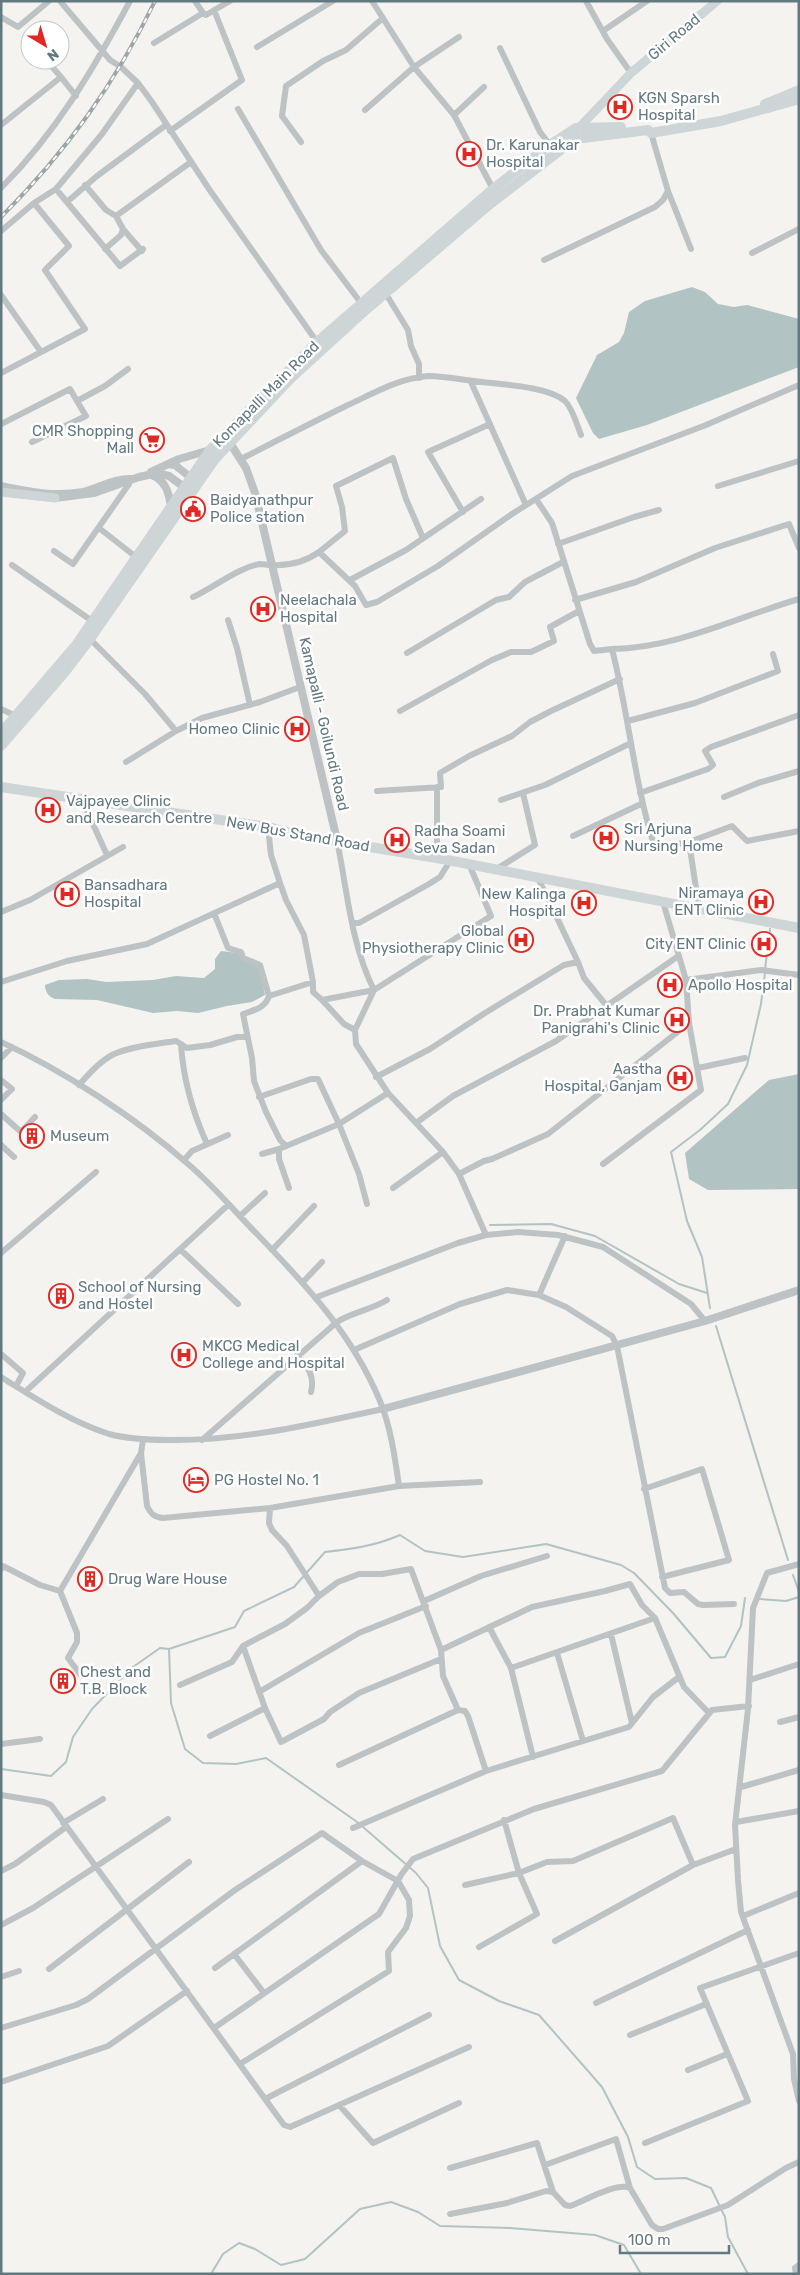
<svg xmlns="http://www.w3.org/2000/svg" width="800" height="2275" font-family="Rubik,sans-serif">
<rect width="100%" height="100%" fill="#f4f3ef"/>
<!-- water -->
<path fill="#b1c3c3" d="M692 287 705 292 718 304 734 307 747 305 799 319V367L647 425 599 439 593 433 576 398 597 355 619 342 624 333 629 312 645 301Z
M221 951 238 953 260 968 265 995 252 1002 227 1006 198 1013 177 1011 153 1013 97 1000 55 999C49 997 45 992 45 985L59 980 87 979 106 982 153 980 176 976 204 978 215 969V959Z
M799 1074V1189L708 1190 689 1179 685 1153 769 1080Z"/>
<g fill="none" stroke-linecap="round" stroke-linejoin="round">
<!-- stream -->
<path stroke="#b1c3c3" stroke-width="2" d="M765 969 770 929
M490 1225 551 1224 595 1236 679 1284 707 1293
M710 1308 702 1257 687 1221 671 1152 700 1130 728 1104 747 1065 761 1004 765 973
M716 1326 788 1560
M793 1575 799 1592
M759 1599 786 1601 799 1597
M169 1649 171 1703 185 1749 203 1763 236 1764 266 1758 360 1824
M1 1769 51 1776 66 1762 73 1737 92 1709 133 1667 160 1648 169 1649 235 1627 244 1611 294 1587 325 1552C352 1549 375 1546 400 1535L425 1551 463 1557 546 1544 621 1565 634 1573 673 1613 711 1658 725 1657 741 1626 745 1598
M363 1827 416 1873 428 1888 440 1946 459 1980 499 2001 539 2015 602 2087 628 2137 637 2167 655 2179 686 2178 711 2188 725 2217 728 2237 748 2274
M211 2274 223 2254 239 2243 255 2249 281 2265 305 2259 360 2209 391 2202 418 2212 440 2226 510 2228 595 2235 624 2245 641 2274"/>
<!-- minor -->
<path stroke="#bdc2c4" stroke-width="6" d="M60 1 110 60 121 67 138 83 152 102 209 189 317 342
M195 1 203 13 206 15 230 1
M372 1 414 67 454 115 493 189
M586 1 607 39 631 73
M1 17 18 27 49 1
M603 31 647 1
M154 43 203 13
M257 47 333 1
M500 48 540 132 550 145
M61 77 76 96
M238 109 321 250 361 303
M365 110 414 67 459 37
M454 115 484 87
M1 125 61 77 46 60
M170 131 242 80 214 10
M651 133 668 191 691 249
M301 142 282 116 286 86 323 61 346 50 383 18
M85 185 106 210 116 216
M1 188C56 133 94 68 130 1
M56 189 120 266 143 249
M67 202 97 176 166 125
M123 229 142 251
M1 231 34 203 56 189 102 134 138 83
M105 249 121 235 123 229 116 216 191 162
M752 253 799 229
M544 260 655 207 663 200 668 191
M386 294 408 330 411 346 419 364V378
M1 295 41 352
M1 373 85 329 45 270 69 246 34 203
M471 382 526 505
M1 424 70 389 77 401 105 386 128 369
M32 442 86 416 77 401
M241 459C276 441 311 423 346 406 372 394 399 378 428 376 450 376 470 382 492 383 511 385 550 388 565 401 573 409 577 425 581 435
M1 485C28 491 56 496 83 491 99 487 115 477 132 478
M718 486 799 461
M536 499 552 523 590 644 594 651 612 649C629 715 634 783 655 848L689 842 699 908
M463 512 428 452 490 424
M99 528 136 557
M558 544 634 517 659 510
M54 551 73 564 129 484
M319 552 345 531 342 507 336 486 393 458 406 499 423 538
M12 565 92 621
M350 580 406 550 481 499
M193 597C213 588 239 567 260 564 263 564 268 565 271 565 289 566 305 562 319 552L355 586 366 605 377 602 438 566 512 514 572 476 706 425 799 385
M575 600 636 582 715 548 789 524 799 548
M228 620 237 648 250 705
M90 639 145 694 176 731
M612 649C677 648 737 617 799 599
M407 653 496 600 509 597 525 582 563 562
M1 709 18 717
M400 711 492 660 511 652H531L554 641 550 627 579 611
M628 721 695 703 778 671 773 654
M126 762 176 731 202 718 260 702 300 687
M377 791 441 787 440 773 469 756 512 736 530 722 551 711 620 679
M640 793 708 769 713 765 705 751 711 747 799 715
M724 797 758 783 799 771
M82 800 107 855
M501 800 545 785 631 743
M573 836 641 804
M337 840C347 889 351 945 374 990L355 1030 356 1044 388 1093 339 1124 359 1174 367 1204
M689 842 732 826 747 841 799 831
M437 858V787
M495 870 535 845 523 793
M280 883 286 900 304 935 313 982
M1 912 30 900 123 847
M214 913 228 948 241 952 243 958 260 965 269 996 313 982V992L322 1000 374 990 491 916 469 864
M354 923H359L429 884 440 877 450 861
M578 962 584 978 606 1005
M686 980 761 970 799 975
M1 982 67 961 147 944 280 883 271 855 268 827
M269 996C265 1008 255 1010 243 1014L252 1058 254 1081 266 1112 280 1140 285 1145
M322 1000 344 1024 355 1030
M1 1042C64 1071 136 1118 188 1164 213 1185 234 1211 257 1234 307 1286 352 1334 380 1401 391 1428 395 1458 399 1486L270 1508 163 1518C154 1517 151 1514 147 1506L141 1453
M181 1044C183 1078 193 1113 207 1144
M1 1058 12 1047
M698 1068 745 1058
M376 1077 430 1049 485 1013 564 965 578 962 538 878
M1 1080 12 1089 1 1100
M79 1085C89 1074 100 1061 114 1054 133 1046 156 1044 176 1041L187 1048 210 1045 237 1037H247
M388 1093 443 1152 459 1174 486 1235
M259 1097 311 1079H318L339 1124 279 1149V1159L289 1188
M1 1114 21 1132 35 1117
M416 1123 453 1096 556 1041 677 957
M1 1145 14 1157
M262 1154 279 1149
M184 1160 192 1151 228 1135
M603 1164 701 1090 689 1023 686 980 663 902
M459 1174 484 1161 492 1159 548 1134 689 1023
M393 1188 443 1152
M240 1216 265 1193
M181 1250 238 1304
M272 1250 314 1206
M1 1253 96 1172
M303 1282 322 1262
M539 1295 565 1236
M317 1297 458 1243 486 1235 518 1232 558 1235 603 1247 691 1304 705 1321
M354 1350 460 1304 507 1290 539 1295 566 1307 612 1336 617 1346 665 1588 670 1593 684 1592 698 1604 703 1605 734 1604
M1 1354 23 1373 16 1386
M297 1355C308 1367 315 1375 311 1392
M1 1377C35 1398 71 1422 109 1434 128 1439 149 1440 169 1440 242 1441 313 1424 383 1409
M25 1392 228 1205
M202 1440 337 1322C352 1312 371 1310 387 1300
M399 1486 480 1482
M644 1489 702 1469 729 1560 662 1577
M270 1508 269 1523 272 1530 287 1546 319 1596
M799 1564 767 1573 753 1608 748 1709 735 1825 738 1880 741 1912 793 2054 794 2079 799 2101
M1 1569 3 1566 40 1585 60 1591
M424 1601 481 1576 547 1556
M489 1627 511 1668 533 1757
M611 1634 632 1723
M243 1646 265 1708 281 1742 324 1719 330 1712 359 1693 441 1659
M441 1650 532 1607 605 1591 630 1584 642 1605 655 1618 684 1687 709 1713
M557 1653 583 1741
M511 1668 655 1618
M80 1674 68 1658 77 1642V1633L60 1591 141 1453 143 1440
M750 1680 799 1664
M180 1685 232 1662 243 1646 285 1624 307 1608 319 1596 338 1582 359 1574H382L411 1569 441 1650 443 1676 458 1710
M259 1692 359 1633 426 1606
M780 1722 799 1717
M210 1736 265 1708
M1 1744 40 1739
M339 1765 458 1710 465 1711 468 1716 486 1771
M741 1787 799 1770
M1 1795 44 1802 51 1805 284 2125 290 2127 469 2047
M736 1822 799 1811
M63 1823 103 1799
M353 1828 486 1771 629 1727 653 1697 679 1677
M1 1871 15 1864 66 1827
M465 1885 519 1873 547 1862 573 1861 673 1818 693 1865
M743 1916 799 1893
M1 1925 33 1908 168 1819
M555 1941 693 1865 736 1849
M479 1947 537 1914 519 1873 504 1820
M234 1954 264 1993
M215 1968 362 1861
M49 1969 189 1862
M1 1977 19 1971
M596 2003 748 1930
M1 2028 76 2005 88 1999 235 1890 322 1833 362 1861 398 1881 409 1900 410 1916 406 1928 388 1952 389 1971 240 2064
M214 2028 379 1914 401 1875 413 1859 534 1809 662 1771 712 1710 749 1706
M630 2035 706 2004
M688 2070 727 2054
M1 2082 108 2046 187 1991
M265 2099 429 2015
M339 2105 373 2143 459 2103
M645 2143 748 2101 700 1988 799 1953
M545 2165 616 2139 630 2188
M450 2168 537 2143 553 2192
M450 2214 507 2203 546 2191 553 2192 565 2205 570 2206C584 2201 617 2182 630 2188L652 2225 658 2229H663L728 2205 786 2168 799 2162
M796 2274 795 2268 799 2265"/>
<!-- tertiary -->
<path stroke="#bdc2c4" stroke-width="8" d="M230 443 246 468 255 493 337 840
M168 464 175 465 190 477
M151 472 179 459 210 450
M152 475C166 481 169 493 171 507
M55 498 94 493 139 477 157 473 169 476 188 490
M383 1409 705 1321 799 1290"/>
<!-- secondary -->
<path stroke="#ced5d7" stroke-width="9" d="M576 131 631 73 717 1
M1 492 55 498"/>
<!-- primary -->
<path stroke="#ced5d7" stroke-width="10" d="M765 104 799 90
M1 733 76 645 210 450 317 342 493 189 550 145 576 128 621 127
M1 746 65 672 90 639 215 459 290 379 360 315 490 204 575 139 648 130 651 133 721 121 799 99"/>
<!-- trunk -->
<path stroke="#ced5d7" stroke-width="10" d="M1 787 268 827 302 836 437 858 799 928"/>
<defs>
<path id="rail" d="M1 217C66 152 115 84 155 1"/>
</defs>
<!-- rail casing -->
<use href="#rail" stroke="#9ca5a8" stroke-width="4"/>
<!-- rail -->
<use href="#rail" stroke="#fff" stroke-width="2" stroke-dasharray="5.5" stroke-linecap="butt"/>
</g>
<!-- icons -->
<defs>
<symbol id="hospital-ring" viewBox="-11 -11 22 22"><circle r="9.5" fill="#fff" stroke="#e12923" stroke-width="1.5"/><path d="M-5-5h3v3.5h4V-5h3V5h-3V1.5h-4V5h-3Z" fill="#e12923"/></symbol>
<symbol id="supermarket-ring" viewBox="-11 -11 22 22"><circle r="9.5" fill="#fff" stroke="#e12923" stroke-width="1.5"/><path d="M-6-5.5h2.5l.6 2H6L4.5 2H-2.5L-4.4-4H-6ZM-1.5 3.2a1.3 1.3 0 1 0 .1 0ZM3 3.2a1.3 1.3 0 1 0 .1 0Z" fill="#e12923"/></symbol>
<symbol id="civic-ring" viewBox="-11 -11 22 22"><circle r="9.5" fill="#fff" stroke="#e12923" stroke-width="1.5"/><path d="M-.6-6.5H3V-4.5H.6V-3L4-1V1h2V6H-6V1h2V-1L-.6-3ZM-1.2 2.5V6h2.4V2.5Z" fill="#e12923"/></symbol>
<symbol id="building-ring" viewBox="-11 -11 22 22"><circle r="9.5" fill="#fff" stroke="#e12923" stroke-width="1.5"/><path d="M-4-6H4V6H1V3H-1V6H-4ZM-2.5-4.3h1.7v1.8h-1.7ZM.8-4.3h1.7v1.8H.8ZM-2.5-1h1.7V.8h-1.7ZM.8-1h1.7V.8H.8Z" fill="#e12923"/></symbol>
<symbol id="hotel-ring" viewBox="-11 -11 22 22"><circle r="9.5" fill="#fff" stroke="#e12923" stroke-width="1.5"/><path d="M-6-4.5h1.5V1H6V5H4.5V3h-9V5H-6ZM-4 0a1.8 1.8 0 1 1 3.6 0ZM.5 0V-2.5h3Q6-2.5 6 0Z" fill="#e12923"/></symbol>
</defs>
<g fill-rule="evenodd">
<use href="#hospital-ring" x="606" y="93" width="28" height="28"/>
<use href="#hospital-ring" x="455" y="140" width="28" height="28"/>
<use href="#supermarket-ring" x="138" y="426" width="28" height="28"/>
<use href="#civic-ring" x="179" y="495" width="28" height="28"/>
<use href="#hospital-ring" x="249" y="595" width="28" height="28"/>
<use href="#hospital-ring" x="283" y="715" width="28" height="28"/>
<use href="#hospital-ring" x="34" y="796" width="28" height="28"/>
<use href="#hospital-ring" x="592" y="824" width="28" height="28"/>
<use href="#hospital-ring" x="383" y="826" width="28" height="28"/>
<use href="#hospital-ring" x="53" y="880" width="28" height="28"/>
<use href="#hospital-ring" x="747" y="888" width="28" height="28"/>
<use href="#hospital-ring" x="570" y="889" width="28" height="28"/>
<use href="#hospital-ring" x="507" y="926" width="28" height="28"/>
<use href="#hospital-ring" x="750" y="930" width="28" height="28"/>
<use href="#hospital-ring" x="656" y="971" width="28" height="28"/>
<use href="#hospital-ring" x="663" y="1006" width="28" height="28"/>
<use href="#hospital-ring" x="666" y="1064" width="28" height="28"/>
<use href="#building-ring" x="18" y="1122" width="28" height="28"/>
<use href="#building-ring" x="47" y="1282" width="28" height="28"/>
<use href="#hospital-ring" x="170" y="1341" width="28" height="28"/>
<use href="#hotel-ring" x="182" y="1466" width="28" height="28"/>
<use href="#building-ring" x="76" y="1565" width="28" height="28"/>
<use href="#building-ring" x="49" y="1667" width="28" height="28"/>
</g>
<g text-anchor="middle" stroke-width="5" stroke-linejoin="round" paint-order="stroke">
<!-- street labels -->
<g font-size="15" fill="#637980" stroke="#fff">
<text transform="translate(674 37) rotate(-40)" y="5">Giri Road</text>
<text transform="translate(266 394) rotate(-45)" y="5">Komapalli Main Road</text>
<text transform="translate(324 724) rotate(77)" y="5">Kamapalli - Goilundi Road</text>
<text transform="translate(298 834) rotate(10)" y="5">New Bus Stand Road</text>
</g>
<!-- poi labels -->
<g font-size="15" fill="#637980" stroke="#fff" text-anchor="start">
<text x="638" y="103">KGN Sparsh<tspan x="638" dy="17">Hospital</tspan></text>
<text x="486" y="150">Dr. Karunakar<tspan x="486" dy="17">Hospital</tspan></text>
<text x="134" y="436" text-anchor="end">CMR Shopping<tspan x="134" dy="17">Mall</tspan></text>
<text x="210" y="505">Baidyanathpur<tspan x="210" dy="17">Police station</tspan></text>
<text x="280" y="605">Neelachala<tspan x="280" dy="17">Hospital</tspan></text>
<text x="280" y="734" text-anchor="end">Homeo Clinic</text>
<text x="66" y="806">Vajpayee Clinic<tspan x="66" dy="17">and Research Centre</tspan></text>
<text x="624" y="834">Sri Arjuna<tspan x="624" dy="17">Nursing Home</tspan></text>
<text x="414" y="836">Radha Soami<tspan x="414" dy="17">Seva Sadan</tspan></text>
<text x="84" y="890">Bansadhara<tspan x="84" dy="17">Hospital</tspan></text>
<text x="744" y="898" text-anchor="end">Niramaya<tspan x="744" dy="17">ENT Clinic</tspan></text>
<text x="566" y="899" text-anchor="end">New Kalinga<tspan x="566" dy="17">Hospital</tspan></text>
<text x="504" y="936" text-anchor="end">Global<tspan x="504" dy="17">Physiotherapy Clinic</tspan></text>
<text x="746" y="949" text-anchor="end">City ENT Clinic</text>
<text x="688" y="990">Apollo Hospital</text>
<text x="660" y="1016" text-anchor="end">Dr. Prabhat Kumar<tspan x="660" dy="17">Panigrahi's Clinic</tspan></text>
<text x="662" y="1074" text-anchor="end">Aastha<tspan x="662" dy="17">Hospital, Ganjam</tspan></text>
<text x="50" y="1141">Museum</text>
<text x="78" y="1292">School of Nursing<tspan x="78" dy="17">and Hostel</tspan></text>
<text x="202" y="1351">MKCG Medical<tspan x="202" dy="17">College and Hospital</tspan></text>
<text x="214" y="1485">PG Hostel No. 1</text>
<text x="108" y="1584">Drug Ware House</text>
<text x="80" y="1677">Chest and<tspan x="80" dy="17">T.B. Block</tspan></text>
</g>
</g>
<!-- border -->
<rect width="800" height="2275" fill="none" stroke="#637980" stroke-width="5"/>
<!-- north arrow -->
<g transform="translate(45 45) rotate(142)"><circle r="24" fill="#ffffff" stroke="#c1c9cc"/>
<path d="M0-4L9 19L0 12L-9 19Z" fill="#e12923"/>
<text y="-8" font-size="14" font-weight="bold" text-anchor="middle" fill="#637980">N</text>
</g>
<!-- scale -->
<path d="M620 2245v8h109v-8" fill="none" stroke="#637980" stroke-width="2.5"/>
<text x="628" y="2245" font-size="15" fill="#637980" stroke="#ffffff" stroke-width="4" paint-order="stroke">100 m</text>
</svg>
